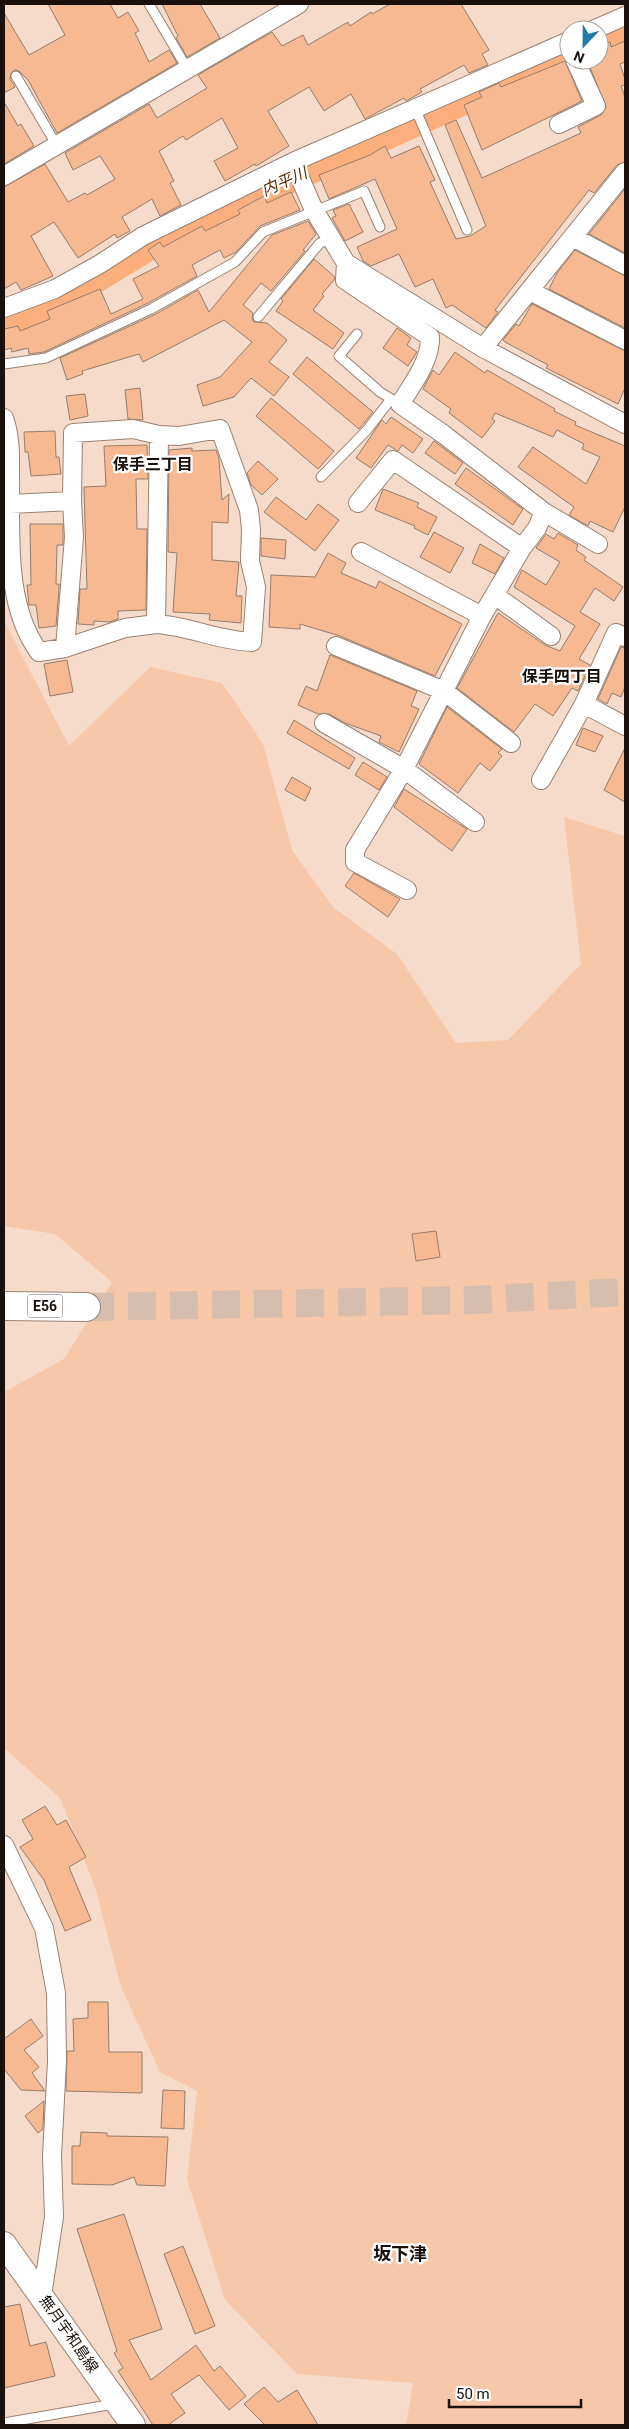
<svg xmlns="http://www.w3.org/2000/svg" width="629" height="2429" font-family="Roboto,'Noto Sans JP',sans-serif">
<rect width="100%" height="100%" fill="#f7dbca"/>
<!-- green -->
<path fill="#f7c7a9" d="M4 621 69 746 150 667 222 683 263 744 292 850 333 907 397 954 456 1043 508 1040 581 964 564 817 625 836V2425H406L413 2383 297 2374 225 2300 187 2179 197 2091 160 2072 121 1987 95 1887 60 1798 4 1748V1392L64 1359 112 1282 55 1234 4 1226Z"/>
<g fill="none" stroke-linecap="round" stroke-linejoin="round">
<!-- river -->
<path stroke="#fcaf7d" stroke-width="31" d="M599 39 625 28
M4 317H18L65 296 170 232 569 52"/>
</g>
<!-- building -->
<path fill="#f7b991" stroke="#967d6d" d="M48 4H110L118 18 128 12 139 31 135 33 149 62 169 50 177 63 57 133 28 80 19 71 15 70 11 73 10 79 15 87 4 93V13L29 55 65 35Z
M162 4H200L220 38 187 57 176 38 178 36Z
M390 4H461L489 50 482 54 488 65 469 73 464 65 420 89 422 92 406 101 404 98 365 119 351 94 324 111 309 87 268 111 289 146 256 166 255 164 225 181 214 161 238 148 222 118 186 140 183 136 159 151 174 181 170 183 181 205 160 216 152 199 122 217 130 231 117 238 115 234 78 258 54 222 31 236 53 276 21 290 16 282 4 289V187L45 164 68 202 85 193 87 195 115 179 100 156 73 170 65 153 149 104 157 118 207 88 198 75 272 32 282 46 303 35 308 45 348 22 350 26 371 12 372 14Z
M625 41V62L620 64 625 79V85L621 86 625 97V162L617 165 594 193 589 190 495 310 498 312 486 328 452 305 446 308 433 279 415 287 399 254 371 266 363 261 357 247 397 229 375 179 329 199 319 175 370 155 385 146 391 158 419 146 435 180 430 182 456 239 470 236 486 226 445 125 456 120 482 178 581 133 578 127 601 115 606 107 587 60H599V46L610 42 611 47Z
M565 61 582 101 482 150 464 105 482 97 479 92 499 83 501 87Z
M4 102 18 126 21 124 34 146 4 164Z
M625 189V253L589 234Z
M291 192 300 210 260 226 236 252 224 258 220 250 192 265 197 276 148 303 44 352 29 354 28 348 12 352 11 348 4 350V329L18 326 20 331 50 319 47 311 100 289 111 314 143 299 133 279 159 266 148 250 160 242 163 247 202 226 205 231 240 214 238 210 264 196 267 203Z
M349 204 363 232 345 241 332 218 336 216 333 210Z
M308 221 316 234 303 250 305 251 271 291 261 283 243 305 253 313 252 319 254 322 267 323 287 340 269 362 289 377 274 396 251 378 234 397 203 406 197 385 220 377 252 342 224 320 143 362 139 354 82 371 83 374 67 380 60 358 154 315 198 290 209 312 272 235Z
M575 250 625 276V328L549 289 557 273Z
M314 259 335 277 334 280 322 294 324 296 313 310 344 333 333 349 276 311 283 301 281 299Z
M532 304 625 351V388L618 404 546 368 548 365 505 342 503 340 516 324 519 326Z
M397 328 411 338 407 345 417 352 408 366 383 348Z
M455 352 485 373 487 370 555 409 554 411 576 422 575 425 625 446V507L613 532 590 521 588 526 569 515 574 507 518 467 533 447 586 484 600 457 582 449 584 444 557 430 553 437 495 413 492 419 495 421 482 438 449 413 451 409 423 389 433 370 439 375Z
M307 357 373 412 359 429 293 374Z
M140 388 143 420 128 419 125 390Z
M85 394 88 416 70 420 66 396Z
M271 398 334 451 318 469 256 416Z
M391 417 423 439 413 453 402 445 398 451 388 445 371 468 356 458 382 420 386 424Z
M55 431 56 457H59L61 474 31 476 28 452H25L24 432Z
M434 441 463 463 455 474 425 453Z
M147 445 148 479H136L137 529H147L146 610 118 611V619L109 622 94 621V625L78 624 80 589H87L84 487 106 486 104 446Z
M192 448V451L216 450 219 459 222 500 229 494 228 523 212 522V560L239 562 236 596H242L241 623 209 620 210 614 173 612 177 553 168 552 169 450Z
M258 461 278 479 262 495 251 485 247 473Z
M466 468 523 509 513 525 455 484Z
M383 489 419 503 417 507 437 517 428 535 414 528 415 526 375 510Z
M276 497 306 520 318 504 339 520 315 551 264 512Z
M30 524H63V545H57L56 584H59V589L56 626 39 628 36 605H29L27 585H31Z
M434 532 464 548 450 573 420 557Z
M558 533 578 545 576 550 586 557 584 560 623 587 614 601 595 588 580 612 600 624 579 659 590 665 578 691 572 688 553 716 535 704 514 732 457 688 498 613 545 645 560 651 575 626 514 587 522 570 546 585 560 562 536 548 546 534 554 539Z
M261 538 286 540 285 559 261 556Z
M480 544 504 558 495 574 472 563Z
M328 553 346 563 341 573 376 588 379 581 462 624 435 676 340 636 300 624V629L269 627 271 575 315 577Z
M621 647 625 648V687L621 697 612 693 607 704 598 699Z
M330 655 417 691 411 706 419 709 399 752 379 742 381 736 345 723 329 714H318L298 705 306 686 317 691Z
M67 660 73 692 50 696 44 664Z
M447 707 502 749 498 753 502 756 490 771 480 763 458 793 419 764Z
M294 720 355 758 349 769 287 733Z
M583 728 603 736 595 752 576 745Z
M625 748V802L604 790Z
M363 762 387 777 379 790 355 775Z
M292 777 311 788 305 801 285 790Z
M404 789 467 829 452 851 394 807Z
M354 873 400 899 388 917 345 886Z
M436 1231 440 1257 416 1261 412 1234Z
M45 1806 57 1825 66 1820 86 1857 69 1867 91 1920 65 1931 44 1880 20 1847 33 1839 22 1820Z
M88 2002H108L109 2052H142V2093L66 2091 67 2051H74L73 2019 88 2018Z
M31 2019 43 2036 24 2050 39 2067 32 2073 45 2091 21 2090 4 2069V2039Z
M163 2090 185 2091 184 2129 161 2128Z
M44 2101 43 2129 38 2133 25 2116Z
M81 2132 107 2133V2136L168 2137 165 2186 137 2185 134 2177 112 2185 72 2184V2146H80Z
M124 2214 162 2329 129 2340 151 2380 196 2345 214 2371 220 2366 246 2396 229 2410 199 2375 171 2394 185 2413 168 2425H153L118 2371 123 2368 114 2353 117 2351 77 2229Z
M183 2246 215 2326 195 2334 164 2254Z
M20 2304 30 2346 46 2342 55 2376 4 2388V2307Z
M264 2387 278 2402 297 2390 318 2425H265L244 2404Z"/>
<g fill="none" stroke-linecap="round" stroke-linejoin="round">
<!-- motorway-tunnel -->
<path stroke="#d6bdae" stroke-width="28" stroke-dasharray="28 14" stroke-linecap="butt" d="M86 1307 471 1300 625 1292"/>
<defs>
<path id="service" d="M149 4 188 70
M16 76 57 146
M415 108 467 230
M258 317 320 243 330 240
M357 334 339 356 380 392 400 404
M4 364 46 358 151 309 235 262 263 232 364 191 380 227
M321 477 367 430 391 399
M4 2423 114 2404"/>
<path id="minor" d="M593 30 625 16
M559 124 596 106 575 60
M293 162 314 210 346 263 483 348 625 424
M4 176 299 4
M573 237 625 265
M346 263 345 280 430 337C431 360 412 385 400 404L443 434 544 512 598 544
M530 291 625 340
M4 308 55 289 100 264 143 236 293 162 569 41
M483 348 625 172
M4 418C11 437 10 457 10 478 11 534 4 604 39 652L65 648 74 537 72 501
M358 503 393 460 522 548
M10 504 72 501 73 433 133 429 159 435 179 436 220 429 249 510 251 529 250 561 256 587 252 642C219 641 189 626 156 624
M361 552 482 616
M496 596 551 636
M336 646 444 691 511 743
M65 648 125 628 156 624 159 435
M584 704 625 726
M324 723 404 769 475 822
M541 780 584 704 616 633 625 637
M407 890 355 862V850L404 769 482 616 522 548 537 528 544 512
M4 1845 44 1928 56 1993 57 2061 52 2156 54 2217 42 2296"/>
<path id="secondary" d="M4 2244 133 2425"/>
<path id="motorway" d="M4 1306 86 1307"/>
</defs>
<!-- service casing -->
<use href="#service" stroke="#9a8171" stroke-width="11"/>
<!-- minor casing -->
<use href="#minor" stroke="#9a8171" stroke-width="20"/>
<!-- secondary casing -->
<use href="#secondary" stroke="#9a8171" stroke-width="26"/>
<!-- motorway casing -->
<use href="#motorway" stroke="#9a8171" stroke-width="30"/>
<!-- service -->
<use href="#service" stroke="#fff" stroke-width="9"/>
<!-- minor -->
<use href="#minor" stroke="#fff" stroke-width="18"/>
<!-- secondary -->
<use href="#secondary" stroke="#fff" stroke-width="24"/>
<!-- motorway -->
<use href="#motorway" stroke="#fff" stroke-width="28"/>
</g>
<g text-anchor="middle" stroke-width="4.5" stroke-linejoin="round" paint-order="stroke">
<!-- shield labels -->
<rect fill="#fff" stroke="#5f5855" stroke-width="1" x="27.5" y="1294.5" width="35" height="23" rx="4"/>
<g font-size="14" font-weight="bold" fill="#1b110c">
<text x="45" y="1311">E56</text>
</g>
<!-- street labels -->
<g font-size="15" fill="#1b110c" stroke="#fff">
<text transform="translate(69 2334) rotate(55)" y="5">無月宇和島線</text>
</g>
<!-- water labels -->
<g font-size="16" font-style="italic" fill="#5b2b03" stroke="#fff">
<text transform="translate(284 181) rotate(-24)" y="6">内平川</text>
</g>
<!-- neighbourhood labels -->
<g font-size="16" font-weight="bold" fill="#1b110c" stroke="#fff">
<text x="153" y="470">保手三丁目</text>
<text x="562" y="682">保手四丁目</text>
</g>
<!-- quarter labels -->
<g font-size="18" font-weight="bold" fill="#1b110c" stroke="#fff">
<text x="400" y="2260">坂下津</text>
</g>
</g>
<!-- border -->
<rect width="629" height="2429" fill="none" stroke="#1b110c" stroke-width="10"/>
<!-- north arrow -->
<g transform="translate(584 45) rotate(202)"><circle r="24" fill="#ffffff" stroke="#a4a09e"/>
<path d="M0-4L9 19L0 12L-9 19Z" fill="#207ba9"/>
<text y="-8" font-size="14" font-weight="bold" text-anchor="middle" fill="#1b110c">N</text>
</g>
<!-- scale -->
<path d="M449 2399v8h132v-8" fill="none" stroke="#1b110c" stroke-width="2.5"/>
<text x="456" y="2399" font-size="15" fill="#1b110c" stroke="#ffffff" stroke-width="4" paint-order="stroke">50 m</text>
</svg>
